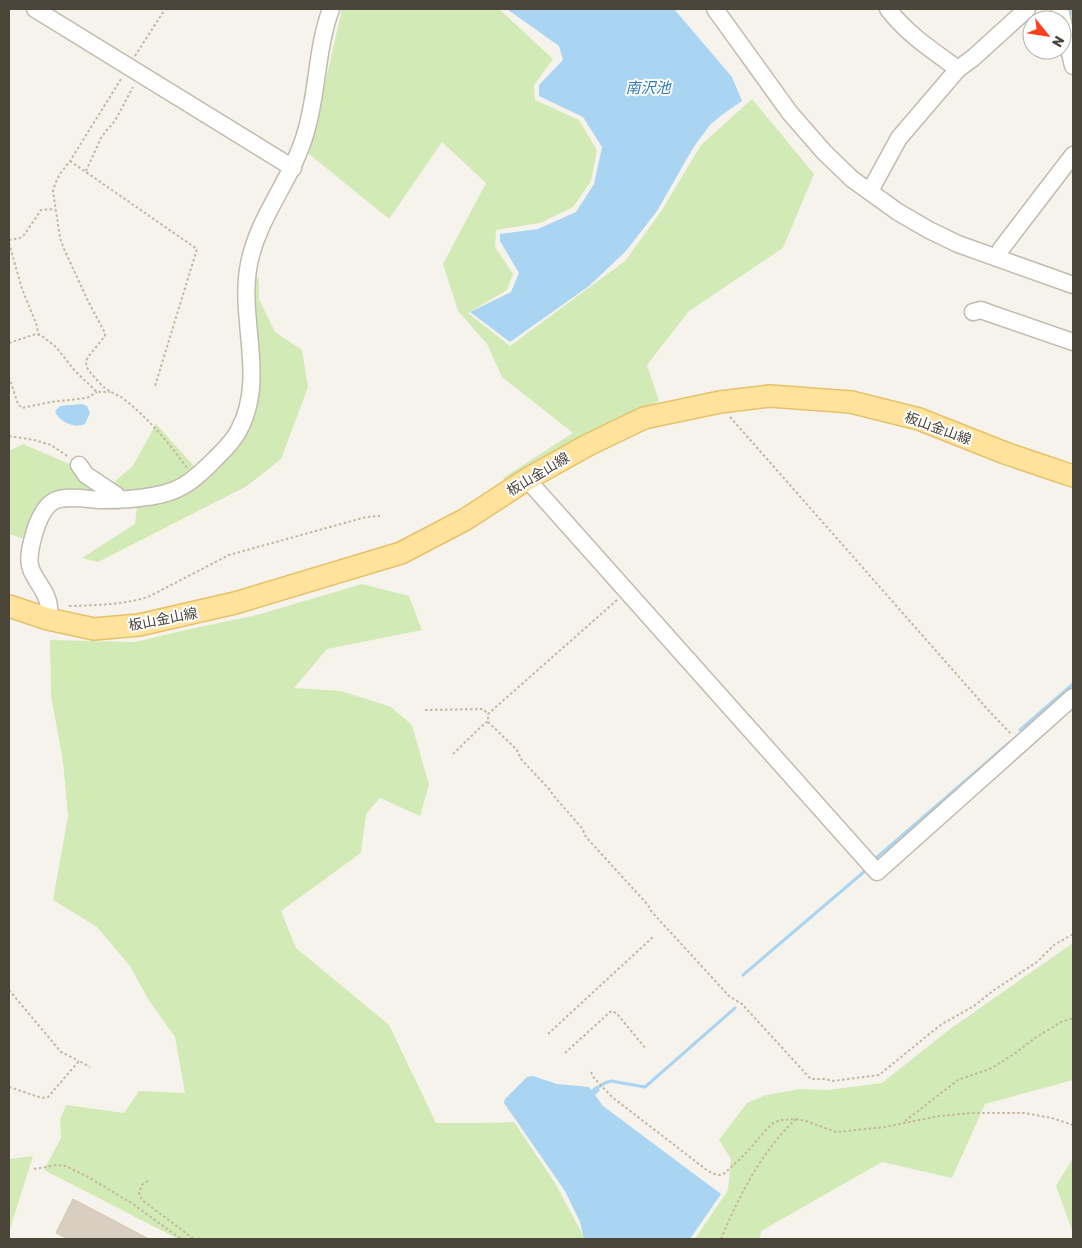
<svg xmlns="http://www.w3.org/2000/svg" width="1082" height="1248" font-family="Rubik,'Noto Sans JP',sans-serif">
<rect width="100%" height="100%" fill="#f6f3ec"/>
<!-- green -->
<path fill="#d2eab5" d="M342 9H499L553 59 534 85 535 100 579 120 597 150 591 181 573 207 540 223 496 230 495 247 513 274 507 290 468 313 510 346 625 261 662 210 701 145 752 99 814 174 783 248 689 311 647 365 659 401 595 430 506 483 503 478 573 433 502 377 487 344 458 311 443 264 486 183 442 142 389 219 309 154Z
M252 278H259V299L275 332 302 350 308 387 281 459 247 486 98 562 82 558 135 524 137 506 71 503 55 510 36 543 9 534V451L23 444 113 483 133 466 156 424 202 475 245 427Z
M362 584 409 596 422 630 327 649 294 688 341 691 391 707 412 725 429 785 420 816 380 798 366 814 361 853 281 911 296 948 389 1025 436 1123H482L514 1122 555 1183 585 1239H178L44 1170 61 1138 60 1120 66 1105 124 1113 139 1091 185 1093 175 1037 148 999 130 966 97 927 53 900 68 816 63 761 51 696 50 640 135 642 181 631 257 615Z
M1073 943V1080L985 1104 952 1178 882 1162 761 1231 760 1239H695L728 1190 731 1159 719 1140 747 1103 766 1095 800 1089 828 1090 882 1083 950 1029Z
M33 1156 9 1232V1159Z
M1073 1158V1233L1056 1186Z"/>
<!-- water -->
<path fill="#a9d4f2" d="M507 9H674L732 77 742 101 723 114 710 125 693 148 657 211 626 251 589 286 510 342 470 312 511 292 519 273 500 241V234L538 229 576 212 594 184 602 147 583 117 539 96V85L563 60 559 46Z
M82 404 87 406 90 413 85 424C75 429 59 422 55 411L60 406Z
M533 1076 557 1084 589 1087 591 1090 596 1086 600 1090 595 1095 603 1106 721 1194 690 1239H584L580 1222 565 1191 504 1103 505 1099 527 1077Z"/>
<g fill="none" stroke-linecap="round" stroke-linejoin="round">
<!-- stream -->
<path stroke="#a9d4f2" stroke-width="3" d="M1020 730 1073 684
M875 859 1009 743
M743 975 865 871
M594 1090 605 1083 611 1081 645 1087 735 1008"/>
<!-- canal -->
<path stroke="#a9d4f2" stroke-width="11" d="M1073 9V10"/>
</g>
<!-- building -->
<path fill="#d8cfc1" stroke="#d3c7b4" d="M73 1199 149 1239H68L56 1233Z"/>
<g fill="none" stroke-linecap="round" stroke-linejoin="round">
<defs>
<path id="minor" d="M35 9 293 168
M715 9 790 113 824 152 852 179 898 212 929 230 958 244 1073 285
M888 9C907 34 933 51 958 69
M1060 9 1073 66
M870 191 899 138 958 69 973 58 1027 9
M997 258 1001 249 1073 155
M973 312 981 310 989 313 1073 342
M79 465 86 475 116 495 119 500
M529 478 533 486 877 872 1073 697
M48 619C48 616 50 611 49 608 49 598 42 588 36 579 35 576 32 573 31 569 27 559 31 545 34 534 37 524 43 507 54 501 65 495 87 499 100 500 122 500 162 498 181 487 193 481 204 470 214 460 223 451 233 442 239 430 267 377 238 320 249 264 258 217 291 181 305 135 318 94 316 49 331 9"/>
<path id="major" d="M9 606 48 619 94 629 139 625 235 603 401 553 466 519 529 478 588 445 644 418 720 402 770 396 851 402 919 419 1005 453 1073 476"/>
</defs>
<!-- minor casing -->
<use href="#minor" stroke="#c2bbae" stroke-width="19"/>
<!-- major casing -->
<use href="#major" stroke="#e6c16a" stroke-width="24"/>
<!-- path -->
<path stroke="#c4b79f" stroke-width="2" stroke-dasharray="2.5 2.5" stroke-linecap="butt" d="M135 56 165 9
M121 79 70 161 60 174 55 184 53 191 60 238 64 249 88 301 105 333V336L88 357C84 364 87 369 92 374 97 381 104 388 111 392 116 395 121 396 125 400 149 419 169 443 187 468
M70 161 197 249 155 386
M86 171 101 138 106 131 115 121 133 87
M9 240 20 238 24 235 41 210 55 209
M9 243 22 289 36 323 39 335
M9 343 36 334 42 336 56 347 75 371 97 392H110
M9 377 18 404 22 408 51 402 87 398 97 392
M730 417 989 711 1012 735
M9 436 34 440 51 445 69 457
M617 600 488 714V722L517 750 521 759 550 790 553 795 582 828 586 837 648 905 651 911 729 996 742 1004 808 1076 811 1079H825L833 1081 879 1075 933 1031 942 1024 974 1006 994 990 1037 962 1054 945 1073 934
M69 606C96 605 122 605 148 597L229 555 366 517 380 516
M425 710 483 709 488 714
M453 754 485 723 488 722
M9 990 61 1052 79 1061
M548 1034 654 936
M565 1053 610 1012 613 1011 618 1015 646 1049
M591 1072 594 1078 612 1097 708 1171 715 1174 720 1175 725 1173 747 1152 765 1131 772 1124 780 1120 796 1119 806 1121 836 1132 885 1127 939 1116 972 1113H1024L1052 1118 1073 1125
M9 1087 42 1098 48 1097 79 1061 90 1067
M905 1121 958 1080 992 1068 1014 1054 1035 1038 1061 1022 1073 1018
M34 1169 57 1165 66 1166 90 1178 133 1204 181 1239
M148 1181 142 1185 139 1193 142 1200 194 1239
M721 1239C739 1196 761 1152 796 1119"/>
<!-- minor -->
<use href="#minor" stroke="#fff" stroke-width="16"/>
<!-- major -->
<use href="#major" stroke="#ffe39c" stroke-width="21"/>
</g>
<g text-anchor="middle" stroke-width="4" stroke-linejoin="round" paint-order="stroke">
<!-- street labels -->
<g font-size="14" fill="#4b4439" stroke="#fff">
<text transform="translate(938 428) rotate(20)" y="5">板山金山線</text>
<text transform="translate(538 474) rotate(-31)" y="5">板山金山線</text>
<text transform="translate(163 619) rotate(-11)" y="5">板山金山線</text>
</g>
<!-- water labels -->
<g font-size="15" font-style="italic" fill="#2e7ab2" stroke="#fff">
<text x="648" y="93">南沢池</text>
</g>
</g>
<!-- border -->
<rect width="1082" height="1248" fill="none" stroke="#4b4439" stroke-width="20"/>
<!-- north arrow -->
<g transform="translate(1047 35) rotate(120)"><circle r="24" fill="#ffffff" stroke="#b7b4b0"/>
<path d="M0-4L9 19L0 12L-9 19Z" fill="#fc3f1d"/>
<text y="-8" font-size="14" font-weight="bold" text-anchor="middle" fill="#4b4439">N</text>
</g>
</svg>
